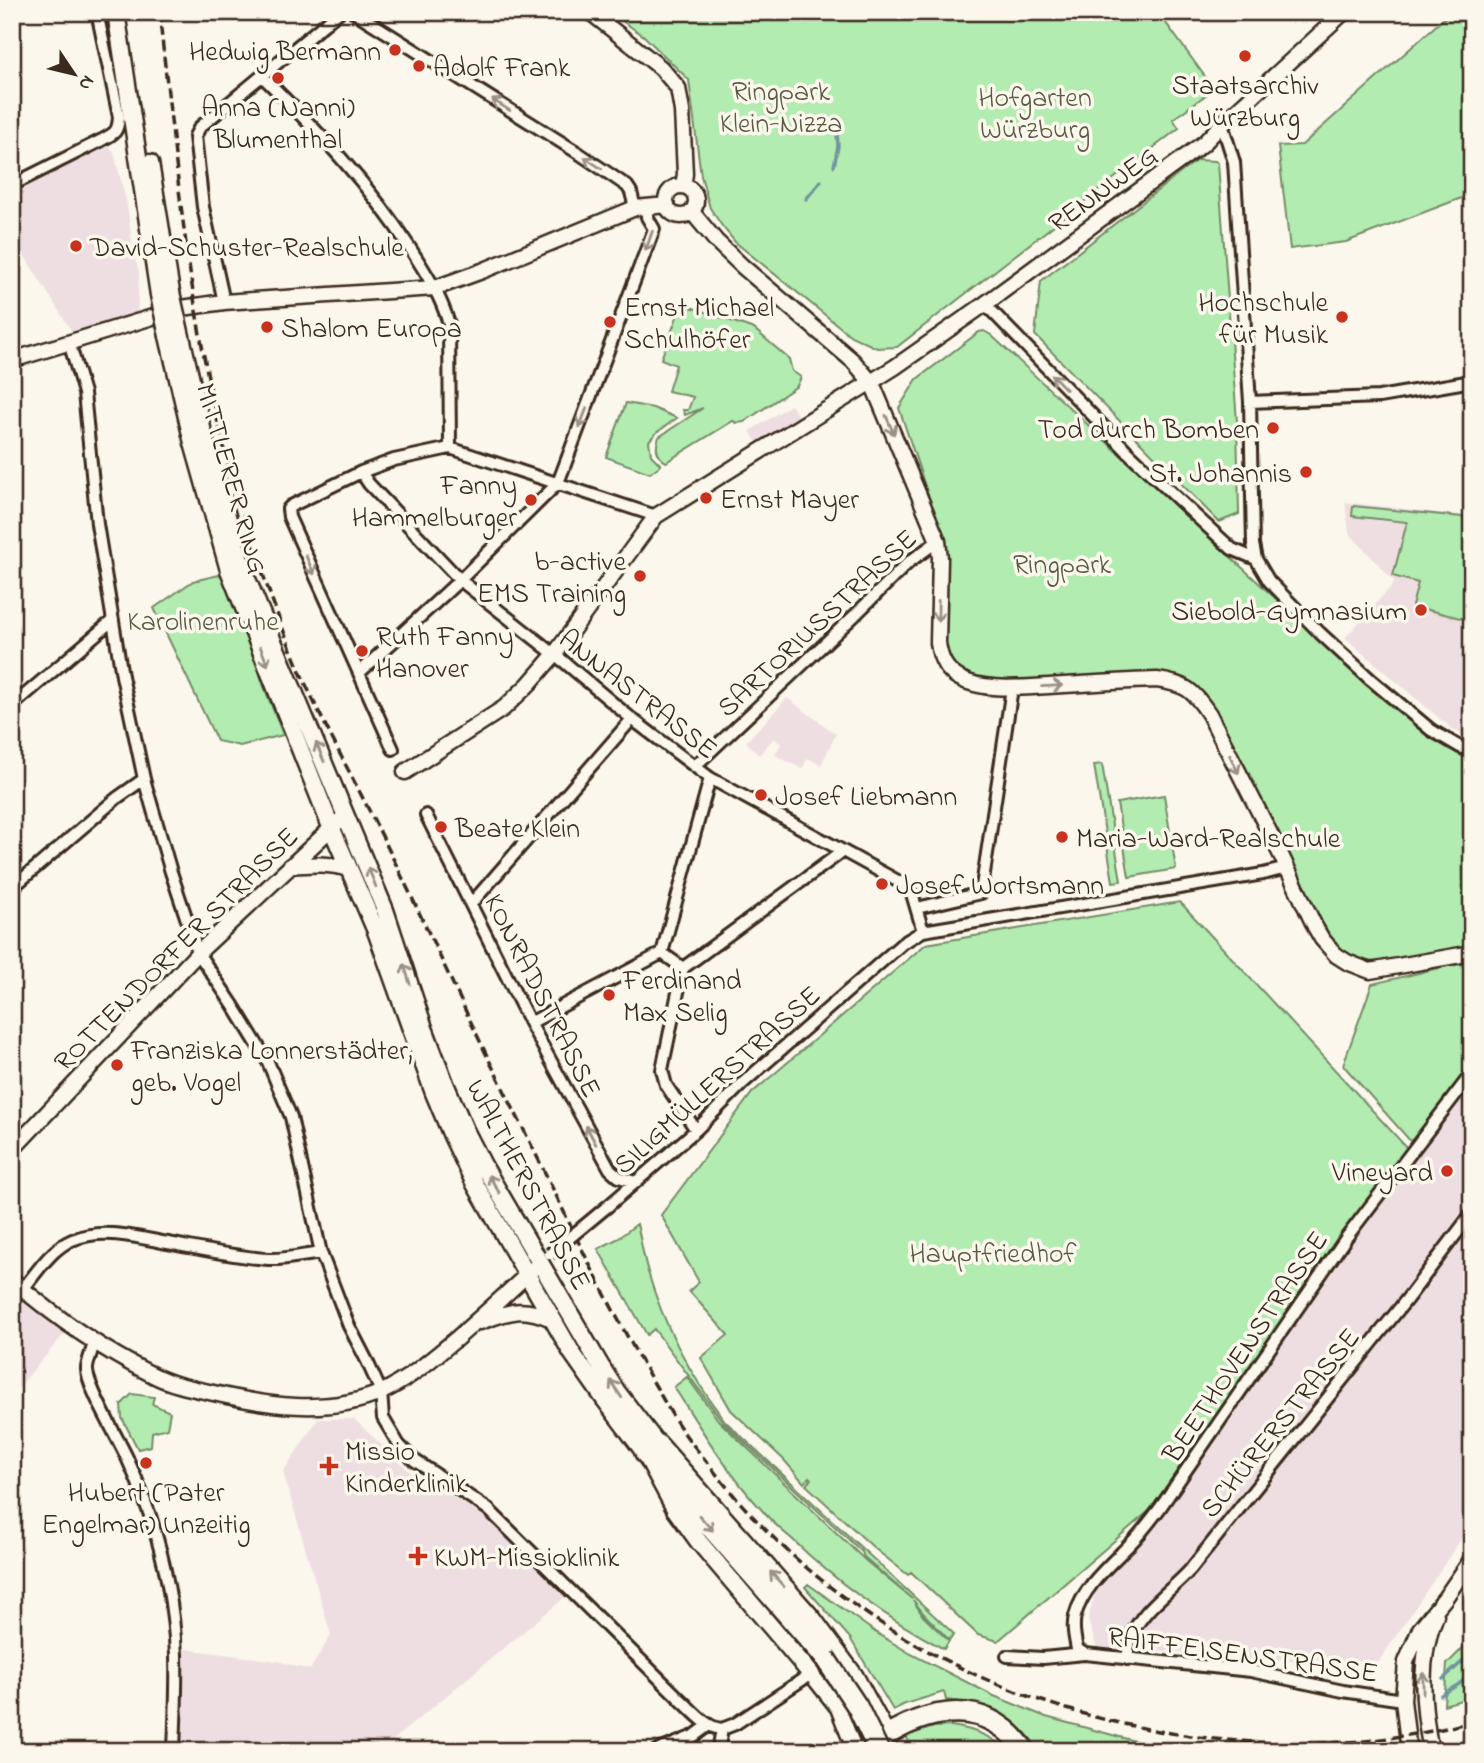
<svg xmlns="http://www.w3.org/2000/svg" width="1484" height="1763" font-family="'Indie Flower',sans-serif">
<rect width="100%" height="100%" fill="#fbf7ec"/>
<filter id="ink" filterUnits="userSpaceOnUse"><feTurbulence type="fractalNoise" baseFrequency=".0143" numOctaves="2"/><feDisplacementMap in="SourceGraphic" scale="14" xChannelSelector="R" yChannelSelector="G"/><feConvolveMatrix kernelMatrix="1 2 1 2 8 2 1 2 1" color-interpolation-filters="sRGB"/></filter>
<g filter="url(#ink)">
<!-- built -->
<path fill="#eedee1" d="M109 145 114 152 127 205 134 256 139 272 137 316 76 338 12 236V195L93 151Z
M791 405 798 416 757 442 750 431Z
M1345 502 1472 517V739L1453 730 1345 638 1395 582 1349 533Z
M787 698 836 734 821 765 808 758 802 769 775 755 781 744 774 738 759 755 746 742Z
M1472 1081V1523L1378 1663 1367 1666 1270 1660 1154 1650 1097 1649 1088 1619 1096 1589 1127 1555 1172 1503 1396 1178Z
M23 1291 66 1332 18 1388 12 1389V1304Z
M318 1419H354L409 1471 488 1518 570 1593 393 1740 397 1751H177V1648L277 1661 310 1670 331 1635 283 1472Z"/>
<!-- green -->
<path fill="#b2ecb1" stroke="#768b68" stroke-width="2" d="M609 12H1158L1214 89 1173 119 1179 128 897 347 877 348 851 336 735 242 722 226 710 208 701 176 689 80 644 36Z
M1451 12H1472V194L1346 242 1290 249 1278 146 1302 145Z
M1197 160 1215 161 1218 163 1237 422 1239 514 1219 522 1035 335 1041 281Z
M682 304 754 329 789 359 792 371 801 377 797 386 744 422 737 423 733 421 666 462C656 456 655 447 659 437L703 408 685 415 683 410H688L693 397 668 391 676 365 661 359Z
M984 331 991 335 1357 674 1422 729 1457 753 1472 759V950L1379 962 1354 960 1336 946 1289 864 1209 713 1183 686 995 683 963 676 946 661 943 643 944 543 899 408 917 379 979 332Z
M626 403 653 408 677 418 656 433 649 441 651 455 661 465 650 473 606 457Z
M1353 506 1472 518V621L1412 606 1418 583 1393 576 1407 522 1352 516Z
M228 573 264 687 283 735 240 746 217 741 154 608 193 581Z
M1102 764 1121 881 1113 882 1094 765Z
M1164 795 1176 869 1129 877 1117 803Z
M1180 902 1408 1149 1306 1285 1150 1510 998 1641 978 1635 911 1572 908 1575 874 1548 806 1485 811 1479 809 1477 804 1483 784 1460 731 1410 701 1358 728 1335 689 1291 699 1282 661 1215 752 1093 926 944Z
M1472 963V1062L1412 1143 1343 1065 1372 984 1448 966Z
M637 1224C641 1240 643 1256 648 1272 664 1327 691 1376 725 1421L954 1634 949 1640 924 1614 913 1600 923 1616 949 1641 944 1649C888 1619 837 1583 792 1539 781 1530 770 1520 761 1509 727 1472 701 1429 674 1387L687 1377 719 1421 866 1561 912 1599 864 1557 862 1552 723 1422 654 1329 647 1335 598 1249 617 1239Z
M132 1394 154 1397 152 1404 170 1412 167 1428 152 1432 151 1446 138 1449 122 1418 121 1405Z
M808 1584 875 1632 911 1654 994 1696 1046 1717 1157 1747 1154 1750 1150 1751H1040C1016 1714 988 1705 946 1700L944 1692 905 1704 893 1710 850 1638 805 1587Z
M1472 1639V1697L1444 1705 1447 1664Z
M951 1726C972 1729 992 1735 1007 1751H913L906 1736 934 1727Z"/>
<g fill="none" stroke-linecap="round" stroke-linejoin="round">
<!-- stream -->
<path stroke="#6f959e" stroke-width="3.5" d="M834 166 838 146 836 121
M806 199 821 181
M1443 1679 1472 1653
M1441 1695 1459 1684 1472 1674"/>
<defs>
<path id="street" d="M354 12 580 154 627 186 631 192 635 208
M262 76C316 129 369 184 410 248 426 273 441 296 449 324L450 448
M1222 124 1234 162 1250 402 1253 544 1256 559 1269 581 1320 633 1370 679 1431 730 1460 747 1472 752
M12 185 102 140C115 133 118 132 119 117L97 12
M224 302 203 207 195 136 200 127 339 12
M985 304 1130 454 1196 516 1232 549 1256 559
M69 342 84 393 97 524 122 676 144 779 171 872 198 953 233 1005 268 1062 291 1117 321 1253 349 1326 367 1361 381 1392 383 1418 399 1445 414 1460 488 1509 681 1700C692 1710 706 1728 722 1729
M1250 402 1379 397 1472 381
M361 472 369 484 460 580 563 661 632 719 710 778 903 884 912 894 923 931
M359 673 460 580 558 483 654 229 647 217V207
M12 706 113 620
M393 749 289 517 288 509 291 506 361 472 394 460 450 448 656 516
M695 766 853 617 909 562 938 541
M426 815 530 1023 610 1169 619 1177 635 1182
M12 888 117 798 144 779
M471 904 632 719
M917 908 981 893 1012 688
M662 953 710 778
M662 953 683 968
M683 968 843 851
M683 968 662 1070 666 1085 696 1130
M530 1023 662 953
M608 1206 696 1130 743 1083 903 943 923 931 1263 874 1287 868
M23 1289C37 1272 51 1249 72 1240 101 1228 132 1236 162 1242 197 1248 233 1257 268 1259 285 1260 304 1255 321 1253
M94 1343C92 1351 88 1360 87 1368 85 1384 120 1441 128 1460 156 1521 173 1588 176 1655 177 1687 175 1719 174 1751
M1007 1656 1043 1658 1084 1654
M1127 1659C1128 1652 1129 1644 1131 1637 1141 1610 1171 1591 1190 1570L1407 1299 1472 1213
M1403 1700 1343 1691 1251 1671 1085 1654 1077 1649C1075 1639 1072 1627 1075 1616 1083 1586 1111 1564 1132 1542 1142 1532 1151 1520 1160 1508L1346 1238 1472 1073
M722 1729 735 1724 811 1674
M657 1751 694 1736 709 1725
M718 1751 722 1729"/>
<path id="secondary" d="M590 12 661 68 678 88 682 111 685 174 683 186
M666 201a15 15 0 1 1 30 0a15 15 0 1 1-30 0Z
M692 212 716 241 742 266 853 361 872 383 938 541 940 558 938 643C940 658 945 670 959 678 983 692 1023 687 1049 686 1085 684 1121 681 1157 680 1186 684 1193 690 1209 714L1280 853 1315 927 1322 939 1336 955 1347 962 1370 971 1472 953
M12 360 182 308 224 302 435 288 482 271 635 208 667 205
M405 772 504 708 529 684 554 655 656 516 895 367 985 304 1204 143 1222 124 1344 12
M290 866C311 864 329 863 349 869
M12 1150 198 953 339 821
M12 1280C55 1317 102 1350 153 1375 170 1384 190 1388 209 1392 264 1405 328 1416 382 1392 409 1379 432 1359 455 1340 482 1316 508 1293 534 1268
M480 1322C510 1312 520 1305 552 1319
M811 1674 838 1708 855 1751
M1409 1751 1403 1700 1406 1662 1420 1629 1445 1598 1472 1559
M1431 1751C1422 1705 1418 1659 1436 1615"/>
<path id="primary" d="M116 12 159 295
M150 163 171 292
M180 332 205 441 242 567 385 910 424 1028 446 1086 465 1130 483 1165 600 1365 617 1392 657 1444
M168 336 193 443 229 570 331 827 376 931 434 1093 452 1136 475 1184 572 1353 605 1400 645 1453 675 1509 699 1542 811 1674"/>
<path id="highway" d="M657 1444 812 1620 853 1676 881 1727
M645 1453 820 1652
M864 1751C914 1712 982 1689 1025 1751"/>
</defs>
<!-- street casing -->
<use href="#street" stroke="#3b2a1e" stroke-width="16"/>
<!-- secondary casing -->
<use href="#secondary" stroke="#3b2a1e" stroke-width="19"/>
<!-- primary casing -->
<use href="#primary" stroke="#3b2a1e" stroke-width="21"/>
<!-- highway casing -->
<use href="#highway" stroke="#3b2a1e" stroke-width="24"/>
<!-- street -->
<use href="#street" stroke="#fbf7ec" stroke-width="10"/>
<!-- secondary -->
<use href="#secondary" stroke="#fbf7ec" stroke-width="14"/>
<!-- primary -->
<use href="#primary" stroke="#fbf7ec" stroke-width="16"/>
<!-- highway -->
<use href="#highway" stroke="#fbf7ec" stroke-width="19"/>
<!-- rail -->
<path stroke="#3b2a1e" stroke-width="3.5" stroke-dasharray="10 5" stroke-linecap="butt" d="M159 12C177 168 190 330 233 481 253 547 275 613 302 676 327 732 357 785 384 840 420 913 454 987 489 1060 518 1118 547 1176 575 1235 600 1286 626 1336 655 1385 663 1399 671 1414 680 1427 689 1441 700 1453 710 1466 866 1669 1122 1763 1376 1740 1408 1735 1441 1731 1472 1721
M1418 1751 1472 1739"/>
<defs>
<path id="street-bridge" d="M550 1254 608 1206"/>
<path id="primary-bridge" d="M171 292 180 332
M159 295 168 336"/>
<path id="highway-bridge" d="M825 1658 857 1706 879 1751"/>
</defs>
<!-- street-bridge casing -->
<use href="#street-bridge" stroke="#3b2a1e" stroke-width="16" stroke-linecap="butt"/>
<!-- primary-bridge casing -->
<use href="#primary-bridge" stroke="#3b2a1e" stroke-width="21" stroke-linecap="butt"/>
<!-- highway-bridge casing -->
<use href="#highway-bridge" stroke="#3b2a1e" stroke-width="24" stroke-linecap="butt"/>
<!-- street-bridge -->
<use href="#street-bridge" stroke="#fbf7ec" stroke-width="10"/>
<!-- primary-bridge -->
<use href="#primary-bridge" stroke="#fbf7ec" stroke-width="16"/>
<!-- highway-bridge -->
<use href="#highway-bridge" stroke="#fbf7ec" stroke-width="19"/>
</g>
<!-- one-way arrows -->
<defs><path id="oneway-shaft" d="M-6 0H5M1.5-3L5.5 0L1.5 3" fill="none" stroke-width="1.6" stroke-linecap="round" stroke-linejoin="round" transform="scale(1.75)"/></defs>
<g stroke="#9b9085">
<use href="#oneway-shaft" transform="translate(501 105) rotate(-148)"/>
<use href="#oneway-shaft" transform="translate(593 163) rotate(-146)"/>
<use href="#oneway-shaft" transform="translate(649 241) rotate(109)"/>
<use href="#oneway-shaft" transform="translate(1059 382) rotate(-134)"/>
<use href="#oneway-shaft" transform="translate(583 418) rotate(111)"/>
<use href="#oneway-shaft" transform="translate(890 425) rotate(67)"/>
<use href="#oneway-shaft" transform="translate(310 565) rotate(66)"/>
<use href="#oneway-shaft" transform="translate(938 611) rotate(91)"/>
<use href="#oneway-shaft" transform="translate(264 656) rotate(68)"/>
<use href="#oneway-shaft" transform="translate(1052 686) rotate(-3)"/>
<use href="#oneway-shaft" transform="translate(320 752) rotate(-113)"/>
<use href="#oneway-shaft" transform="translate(1234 764) rotate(64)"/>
<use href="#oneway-shaft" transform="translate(372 877) rotate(-112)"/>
<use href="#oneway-shaft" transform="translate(407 974) rotate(-107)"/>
<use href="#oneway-shaft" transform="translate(591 1135) rotate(-118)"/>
<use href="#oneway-shaft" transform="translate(494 1184) rotate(-121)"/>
<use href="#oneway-shaft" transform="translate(616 1389) rotate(-123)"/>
<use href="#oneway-shaft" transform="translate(706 1523) rotate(48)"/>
<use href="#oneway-shaft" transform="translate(777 1579) rotate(-132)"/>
<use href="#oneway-shaft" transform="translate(1423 1683) rotate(-90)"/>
</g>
</g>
<!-- markers -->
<g fill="#c8321e" stroke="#fbf7ec" stroke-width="2.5">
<circle cx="395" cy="50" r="7"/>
<circle cx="1245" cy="56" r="7"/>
<circle cx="419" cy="66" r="7"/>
<circle cx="278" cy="78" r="7"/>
<circle cx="76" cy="246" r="7"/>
<circle cx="1342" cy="317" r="7"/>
<circle cx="610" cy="322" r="7"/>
<circle cx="267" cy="327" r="7"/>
<circle cx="1273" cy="428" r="7"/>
<circle cx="1306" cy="472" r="7"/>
<circle cx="706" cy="498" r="7"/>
<circle cx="531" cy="500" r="7"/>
<circle cx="640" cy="576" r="7"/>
<circle cx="1421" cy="610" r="7"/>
<circle cx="362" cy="651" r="7"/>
<circle cx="761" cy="795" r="7"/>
<circle cx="441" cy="827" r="7"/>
<circle cx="1062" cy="837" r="7"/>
<circle cx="882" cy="884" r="7"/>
<circle cx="609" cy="995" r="7"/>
<circle cx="117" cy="1065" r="7"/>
<circle cx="1447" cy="1171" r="7"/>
<circle cx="146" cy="1463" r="7"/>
<path d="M325.5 1455.5h7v7h7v7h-7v7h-7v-7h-7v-7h7z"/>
<path d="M414.5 1545.5h7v7h7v7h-7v7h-7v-7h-7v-7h7z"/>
</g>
<g text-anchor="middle" stroke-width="7" stroke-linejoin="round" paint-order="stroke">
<!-- poi labels -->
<g font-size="28" fill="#3b2a1e" stroke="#fbf7ec" text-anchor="start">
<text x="381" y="60" text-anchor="end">Hedwig Bermann</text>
<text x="433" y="76">Adolf Frank</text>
<text x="1245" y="94" text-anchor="middle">Staatsarchiv<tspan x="1245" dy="32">Würzburg</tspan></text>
<text x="278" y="116" text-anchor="middle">Anna (Nanni)<tspan x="278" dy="32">Blumenthal</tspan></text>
<text x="90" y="256">David-Schuster-Realschule</text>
<text x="1328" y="311" text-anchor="end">Hochschule<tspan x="1328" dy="32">für Musik</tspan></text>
<text x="624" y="316">Ernst Michael<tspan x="624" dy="32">Schulhöfer</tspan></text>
<text x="281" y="337">Shalom Europa</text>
<text x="1259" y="438" text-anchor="end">Tod durch Bomben</text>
<text x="1292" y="482" text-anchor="end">St. Johannis</text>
<text x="517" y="494" text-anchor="end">Fanny<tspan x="517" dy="32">Hammelburger</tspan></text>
<text x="720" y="508">Ernst Mayer</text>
<text x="626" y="570" text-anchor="end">b-active<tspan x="626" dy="32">EMS Training</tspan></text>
<text x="1407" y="620" text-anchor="end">Siebold-Gymnasium</text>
<text x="376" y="645">Ruth Fanny<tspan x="376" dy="32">Hanover</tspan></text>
<text x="775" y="805">Josef Liebmann</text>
<text x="455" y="837">Beate Klein</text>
<text x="1076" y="847">Maria-Ward-Realschule</text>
<text x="896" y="894">Josef Wortsmann</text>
<text x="623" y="989">Ferdinand<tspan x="623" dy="32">Max Selig</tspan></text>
<text x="131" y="1059">Franziska Lonnerstädter,<tspan x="131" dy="32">geb. Vogel</tspan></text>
<text x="1433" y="1181" text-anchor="end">Vineyard</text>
<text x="345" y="1460">Missio<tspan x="345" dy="32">Kinderklinik</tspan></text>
<text x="146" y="1501" text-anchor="middle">Hubert (Pater<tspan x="146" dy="32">Engelmar) Unzeitig</tspan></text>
<text x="434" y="1566">KWM-Missioklinik</text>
</g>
<!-- park labels -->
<g font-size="28" fill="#595a43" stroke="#fbf7ec">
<text x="781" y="100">Ringpark<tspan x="781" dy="32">Klein-Nizza</tspan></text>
<text x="1035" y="106">Hofgarten<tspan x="1035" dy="32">Würzburg</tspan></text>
<text x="1062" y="573">Ringpark</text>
<text x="203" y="630">Karolinenruhe</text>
<text x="993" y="1262">Hauptfriedhof</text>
</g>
<!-- street labels -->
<g font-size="28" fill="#3b2a1e" stroke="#fbf7ec">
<text transform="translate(1102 188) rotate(-36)" y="10">RENNWEG</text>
<text transform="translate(233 478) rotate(74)" y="10">MITTLERER RING</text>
<text transform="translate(816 622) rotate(-43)" y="10">SARTORIUSSTRASSE</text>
<text transform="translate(639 693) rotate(38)" y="10">ANNASTRASSE</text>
<text transform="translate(175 948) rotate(-45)" y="10">ROTTENDORFER STRASSE</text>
<text transform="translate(544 995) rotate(63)" y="10">KONRADSTRASSE</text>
<text transform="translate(716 1079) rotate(-42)" y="10">SILIGMÜLLERSTRASSE</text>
<text transform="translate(530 1184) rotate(62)" y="10">WALTHERSTRASSE</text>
<text transform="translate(1244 1346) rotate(-56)" y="10">BEETHOVENSTRASSE</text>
<text transform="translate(1279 1422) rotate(-51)" y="10">SCHÜRERSTRASSE</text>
<text transform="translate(1243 1653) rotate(8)" y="10">RAIFFEISENSTRASSE</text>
</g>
</g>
<!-- margin -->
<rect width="1484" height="1763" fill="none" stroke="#fbf7ec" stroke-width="42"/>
<rect x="21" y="21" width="1442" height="1721" fill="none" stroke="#3b2a1e" stroke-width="2.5" filter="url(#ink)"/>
<!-- north arrow -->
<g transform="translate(74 74) rotate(125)" stroke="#fbf7ec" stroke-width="5" paint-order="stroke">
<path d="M0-5L12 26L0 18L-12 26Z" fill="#3b2a1e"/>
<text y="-10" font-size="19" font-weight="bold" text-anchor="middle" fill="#3b2a1e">N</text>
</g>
</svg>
